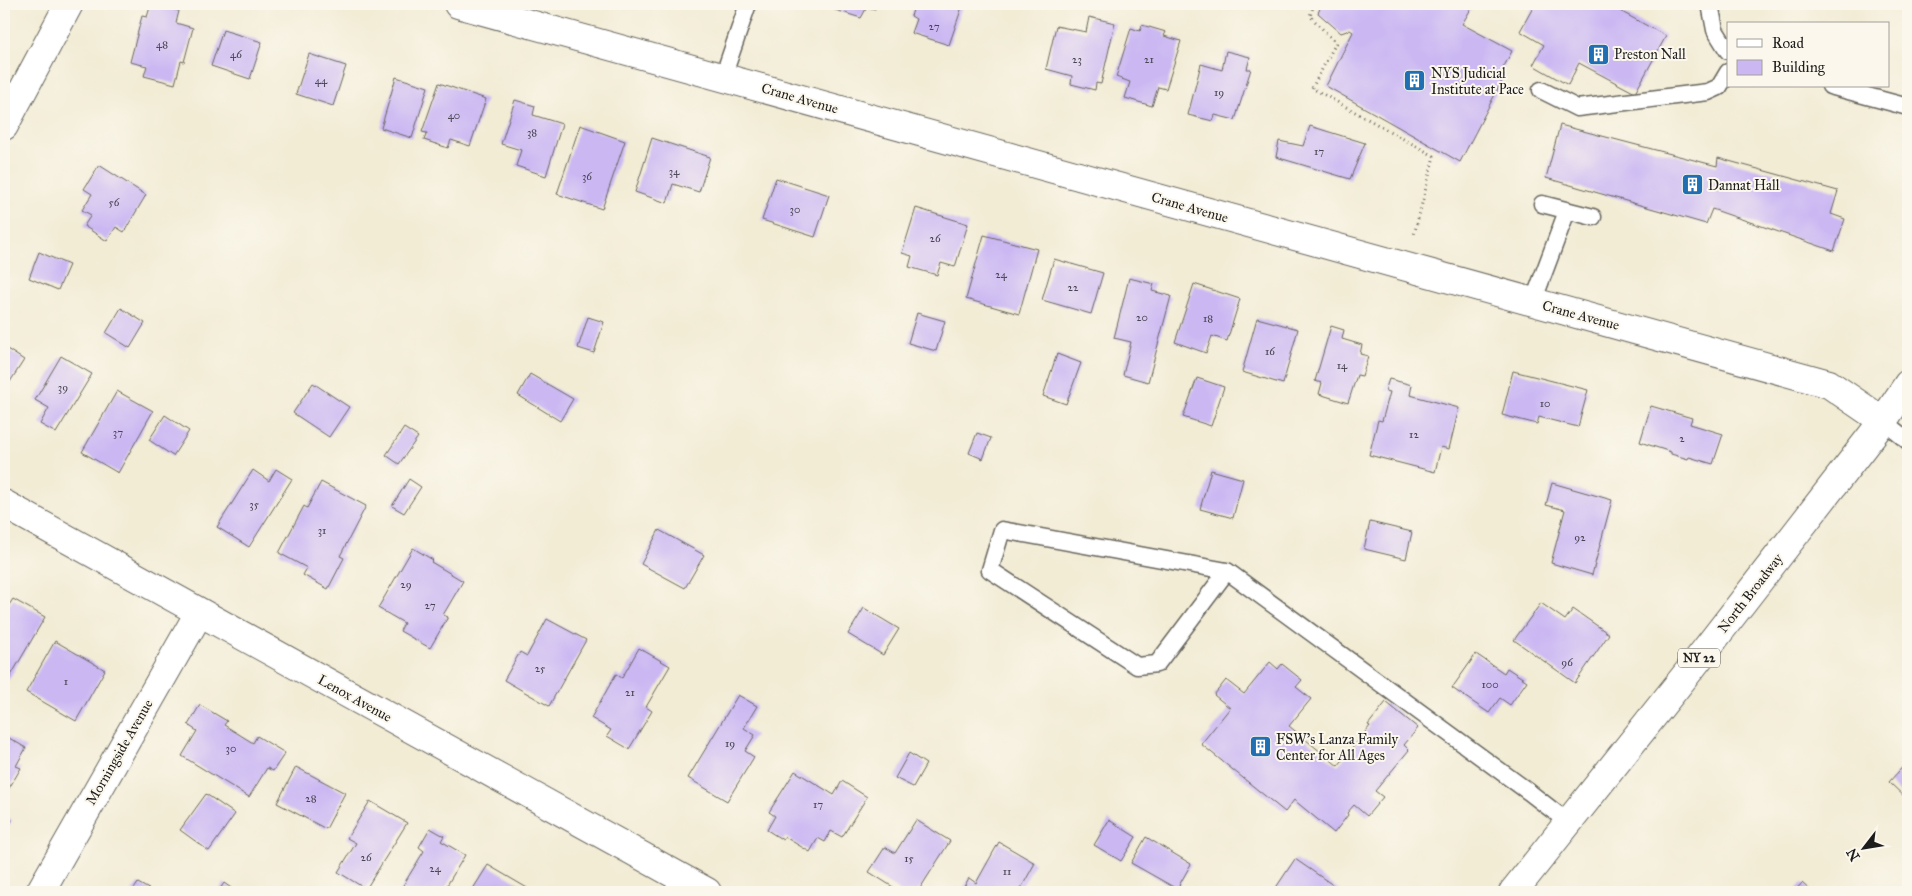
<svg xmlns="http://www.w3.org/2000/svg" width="1912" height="896" font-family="'IM FELL Great Primer',serif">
<rect width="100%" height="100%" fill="#fbf7ec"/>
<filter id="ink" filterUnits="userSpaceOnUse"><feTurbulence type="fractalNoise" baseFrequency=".02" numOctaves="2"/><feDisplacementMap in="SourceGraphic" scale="10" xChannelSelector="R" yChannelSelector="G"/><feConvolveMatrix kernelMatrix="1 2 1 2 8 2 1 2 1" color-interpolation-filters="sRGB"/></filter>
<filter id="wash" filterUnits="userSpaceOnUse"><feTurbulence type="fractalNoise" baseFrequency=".0096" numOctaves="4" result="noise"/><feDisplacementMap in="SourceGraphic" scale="20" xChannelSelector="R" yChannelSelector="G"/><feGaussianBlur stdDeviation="1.12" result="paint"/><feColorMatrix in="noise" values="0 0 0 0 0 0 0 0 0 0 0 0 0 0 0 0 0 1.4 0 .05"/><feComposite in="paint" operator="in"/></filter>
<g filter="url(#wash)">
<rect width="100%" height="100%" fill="#f2ecd5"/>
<g id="blocks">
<!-- building -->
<path fill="#cbb8f3" d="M151 4 179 11 176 23 193 28 184 62 181 61 175 84 144 76 147 66 130 62 142 16 147 17Z
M816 4H877L875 9 867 7 861 18Z
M915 4H963L949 45 911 33 916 19 911 16Z
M1322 4H1474L1462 24 1512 51 1500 74 1504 77 1460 162 1326 86 1353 32 1350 30 1341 33 1318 13Z
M1535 4H1623L1620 11 1666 36 1635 93 1579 63 1568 85 1533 65 1544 45 1520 31Z
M1089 17 1115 23 1101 84 1096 83 1095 90 1071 84 1072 76 1046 69 1056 26 1086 32Z
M1142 25 1166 32 1164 36 1181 41 1166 89 1158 87 1152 106 1125 98 1130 82 1116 77 1131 28 1140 31Z
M223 30 262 42 250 79 211 66Z
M1226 51 1250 57 1247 69H1251L1235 120 1215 115 1213 121 1188 115 1201 64 1222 70Z
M309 54 346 66 333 106 296 94Z
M396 77 428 87 412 138 381 128Z
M439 83 486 99 470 146 451 140 448 148 424 140 427 133 422 132Z
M515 100 535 106 533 115 562 124 546 176 516 166 521 150 501 144Z
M580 125 625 141 602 209 557 194Z
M1560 125 1717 166 1718 158 1838 191 1831 214 1845 219 1834 251 1712 209 1706 224 1546 178Z
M1310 126 1365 143 1350 179 1276 157 1279 141 1303 146Z
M652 138 710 157 699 192 673 184 667 203 635 192Z
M99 165 146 195 124 232 116 227 107 241 84 226 91 215 82 210 92 194 84 189Z
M776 178 829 195 815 237 762 220Z
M916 208 968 224 955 267 941 263 937 275 909 267 912 256 902 253Z
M984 235 1037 249 1019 314 966 299Z
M39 252 69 265 58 290 29 278Z
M1054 259 1103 273 1091 314 1042 300Z
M1129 278 1154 284 1152 291 1171 296 1148 382 1123 375 1131 342 1114 338Z
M1194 284 1240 299 1227 341 1212 336 1206 353 1175 342Z
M121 308 145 323 130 348 106 333Z
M917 313 945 321 936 351 908 343Z
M588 317 604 322 594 353 578 348Z
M1257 318 1298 329 1283 384 1242 372Z
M1331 326 1344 330 1342 339 1362 345 1360 354 1368 356 1362 376 1357 375 1348 403 1319 394 1322 383 1315 381Z
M4 347 24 360 4 391Z
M1057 354 1081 363 1066 404 1043 396Z
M61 356 92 374 56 433 40 424 49 408 35 400Z
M1513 371 1588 390 1578 427 1539 417 1537 424 1502 415Z
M530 374 573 399 560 421 518 395Z
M1197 378 1224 387 1211 426 1183 417Z
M1389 379 1412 385 1410 395 1459 408 1449 449 1441 447 1435 472 1369 455 1378 420 1382 421 1390 392 1385 391Z
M313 383 349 407 329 437 293 413Z
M117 391 153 411 118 473 82 452Z
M1651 406 1692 418 1690 424 1723 434 1713 464 1689 457 1688 459 1671 454V452L1640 442Z
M165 415 189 431 173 456 149 440Z
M404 428 418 437 399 464 386 455Z
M977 433 991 438 983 459 969 453Z
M276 469 292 479 249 547 217 527 253 470 269 481Z
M1211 470 1243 479 1233 518 1200 509Z
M409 479 421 487 404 513 392 506Z
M321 482 366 506 340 556 344 558 328 589 303 575 307 568 279 553 304 506 307 508Z
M1552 483 1612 500 1592 575 1551 563 1565 510 1546 505Z
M1370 522 1412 532 1406 559 1364 549Z
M659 530 704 555 685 588 641 564Z
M413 548 433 560 431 562 463 581 443 615 448 617 430 648 400 631 404 623 378 608Z
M13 599 45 617 6 684 4 683V609L5 607 7 608Z
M1541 603 1565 620 1573 609 1609 634 1575 683 1514 640Z
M864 608 899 629 883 655 848 634Z
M547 619 586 640 549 706 504 680 520 652 527 656Z
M55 641 105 670 76 721 26 692Z
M639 648 670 666 646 707 652 711 629 749 607 736 611 730 591 718 616 674 622 678Z
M1476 654 1504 673 1507 668 1527 681 1510 705 1500 698 1489 713 1452 688Z
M1270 662 1278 669 1282 664 1302 680 1296 687 1311 699 1289 726 1338 766 1370 726 1368 725 1386 702 1418 728 1404 745 1409 750 1375 791 1383 797 1367 816 1354 805 1347 813 1348 815 1334 833 1294 800 1285 812 1201 744 1230 708 1214 695 1226 680 1244 694Z
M738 695 757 706 744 728 755 735 745 751 754 757 727 801 688 778Z
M200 705 227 721 224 725 253 743 257 736 285 753 273 771 267 768 249 797 182 756 197 731 188 725Z
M4 735 26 748 16 766 21 768 8 790 4 787Z
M909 753 926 764 913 787 895 778Z
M1908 761V800L1889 782Z
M296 767 345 793 326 829 277 803Z
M795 771 834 795 842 781 867 797 842 837 831 831 825 842 818 838 810 852 785 837 783 840 767 830 775 816 769 812Z
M206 794 235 814 209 851 180 830Z
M370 801 407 823 366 889 338 872 356 843 347 838Z
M4 815 12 820 4 834Z
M916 820 950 841 919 890 916 892H901L869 872 885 847 895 853Z
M1109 820 1136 837 1121 861 1094 845Z
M430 828 444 836 441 841 465 855 443 892H399L424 851 419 847Z
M1146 837 1191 864 1177 889 1131 863Z
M999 842 1035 863 1019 892H961L969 878 976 883Z
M1295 859 1343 892H1273Z
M488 865 534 892H471Z
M138 883 154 892H132Z
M224 883 234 890 237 892H218Z
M1802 883 1812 892H1794Z"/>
</g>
</g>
<g filter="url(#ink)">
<use href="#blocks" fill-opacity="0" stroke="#67655d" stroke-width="1"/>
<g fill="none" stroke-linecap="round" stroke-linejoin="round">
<defs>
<path id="lane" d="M1710 4 1715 30 1728 51
M723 77 748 4
M1830 86 1908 107
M1541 90 1577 108 1708 92 1719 87 1728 72
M1542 204 1593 217
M1533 302 1567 211
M1883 421 1908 441
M1227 571 1157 664 1137 666 990 570 1002 530 1227 571 1529 792 1569 823"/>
<path id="street" d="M458 4 1829 384 1883 421
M4 126 69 4
M4 504 707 892
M40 892 199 613"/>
<path id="primary" d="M1513 892 1693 666 1883 421 1908 384"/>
</defs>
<!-- lane casing -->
<use href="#lane" stroke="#67655d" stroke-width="19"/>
<!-- street casing -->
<use href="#street" stroke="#67655d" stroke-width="30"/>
<!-- primary casing -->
<use href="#primary" stroke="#67655d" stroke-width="30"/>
<!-- path -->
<path stroke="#67655d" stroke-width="3" stroke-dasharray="1 4" stroke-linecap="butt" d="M1314 4 1310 16 1336 43 1312 88 1434 156 1414 235"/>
<!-- lane -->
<use href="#lane" stroke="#fff" stroke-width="16"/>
<!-- street -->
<use href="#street" stroke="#fff" stroke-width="28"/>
<!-- primary -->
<use href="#primary" stroke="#fff" stroke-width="28"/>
</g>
</g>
<!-- icons -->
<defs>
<symbol id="building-square" viewBox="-11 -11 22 22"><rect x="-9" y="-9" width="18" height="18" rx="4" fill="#1f6fb2" stroke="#fbf7ec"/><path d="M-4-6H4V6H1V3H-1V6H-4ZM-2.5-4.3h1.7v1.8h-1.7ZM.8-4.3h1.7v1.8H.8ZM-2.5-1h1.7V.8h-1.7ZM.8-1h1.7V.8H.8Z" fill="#fff"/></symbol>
</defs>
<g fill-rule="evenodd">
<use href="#building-square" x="1586" y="42" width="25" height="25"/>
<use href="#building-square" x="1402" y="68" width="25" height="25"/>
<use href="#building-square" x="1680" y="172" width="25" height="25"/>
<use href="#building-square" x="1248" y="734" width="25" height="25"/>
</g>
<g text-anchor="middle" stroke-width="4" stroke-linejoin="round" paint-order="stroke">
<!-- number labels -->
<g font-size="11" fill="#484352">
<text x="934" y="30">27</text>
<text x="162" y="48">48</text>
<text x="236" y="58">46</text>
<text x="1077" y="63">23</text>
<text x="1149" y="63">21</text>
<text x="321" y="84">44</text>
<text x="1219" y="96">19</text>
<text x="454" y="119">40</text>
<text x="532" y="136">38</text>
<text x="1319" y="155">17</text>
<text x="674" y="175">34</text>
<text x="587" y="180">36</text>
<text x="114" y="206">56</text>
<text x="795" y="213">30</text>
<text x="935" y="242">26</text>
<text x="1001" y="278">24</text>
<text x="1073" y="291">22</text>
<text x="1142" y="321">20</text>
<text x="1208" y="322">18</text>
<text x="1270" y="355">16</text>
<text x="1342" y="369">14</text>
<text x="63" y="391">39</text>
<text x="1545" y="407">10</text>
<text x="118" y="436">37</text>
<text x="1414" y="438">12</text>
<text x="1682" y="442">2</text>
<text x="254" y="508">35</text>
<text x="322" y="534">31</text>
<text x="1580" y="541">92</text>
<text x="406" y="588">29</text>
<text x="430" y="609">27</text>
<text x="1567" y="666">96</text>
<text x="540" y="672">25</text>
<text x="66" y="685">1</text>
<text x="1490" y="688">100</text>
<text x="630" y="696">21</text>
<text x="730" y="747">19</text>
<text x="231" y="752">30</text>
<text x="311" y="802">28</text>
<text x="818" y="808">17</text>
<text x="366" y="861">26</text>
<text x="909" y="862">15</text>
<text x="435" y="872">24</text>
<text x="1007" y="875">11</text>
</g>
<!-- shield labels -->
<rect fill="#fbf7ec" stroke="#5f5e5a" stroke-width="1" x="1678" y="648.5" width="42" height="19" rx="4"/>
<g font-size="12" font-weight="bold" fill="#1c1c1c">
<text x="1699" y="662">NY 22</text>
</g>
<!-- poi labels -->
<g font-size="14" fill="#1c1c1c" stroke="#fbf7ec" text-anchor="start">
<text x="1614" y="59">Preston Nall</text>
<text x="1431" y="78">NYS Judicial<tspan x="1431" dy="16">Institute at Pace</tspan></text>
<text x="1708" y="190">Dannat Hall</text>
<text x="1276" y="744">FSW’s Lanza Family<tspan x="1276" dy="16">Center for All Ages</tspan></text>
</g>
<!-- street labels -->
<g font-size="14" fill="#1c1c1c" stroke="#fbf7ec">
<text transform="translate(800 98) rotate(16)" y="5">Crane Avenue</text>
<text transform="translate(1190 207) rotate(16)" y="5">Crane Avenue</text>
<text transform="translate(1581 315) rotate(15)" y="5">Crane Avenue</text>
<text transform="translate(1750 593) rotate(-52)" y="5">North Broadway</text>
<text transform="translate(355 698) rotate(29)" y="5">Lenox Avenue</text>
<text transform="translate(119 752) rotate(-60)" y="5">Morningside Avenue</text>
</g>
</g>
<!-- margin -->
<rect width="1912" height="896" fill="none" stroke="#fbf7ec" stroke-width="20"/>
<!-- legend -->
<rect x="1727" y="22" width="162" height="65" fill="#fbf7ec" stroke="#a29f99"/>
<rect x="1737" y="39" width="25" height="8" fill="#ffffff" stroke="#a29f99"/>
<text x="1772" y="48" font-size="15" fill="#1c1c1c">Road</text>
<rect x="1737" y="60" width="25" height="15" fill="#cbb8f3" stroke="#a29f99"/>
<text x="1772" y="72" font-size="15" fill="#1c1c1c">Building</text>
<!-- north arrow -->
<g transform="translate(1864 848) rotate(239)" stroke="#fbf7ec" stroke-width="4" paint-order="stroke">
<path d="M0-4L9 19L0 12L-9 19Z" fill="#1c1c1c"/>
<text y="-8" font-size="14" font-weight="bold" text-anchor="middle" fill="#1c1c1c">N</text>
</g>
</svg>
